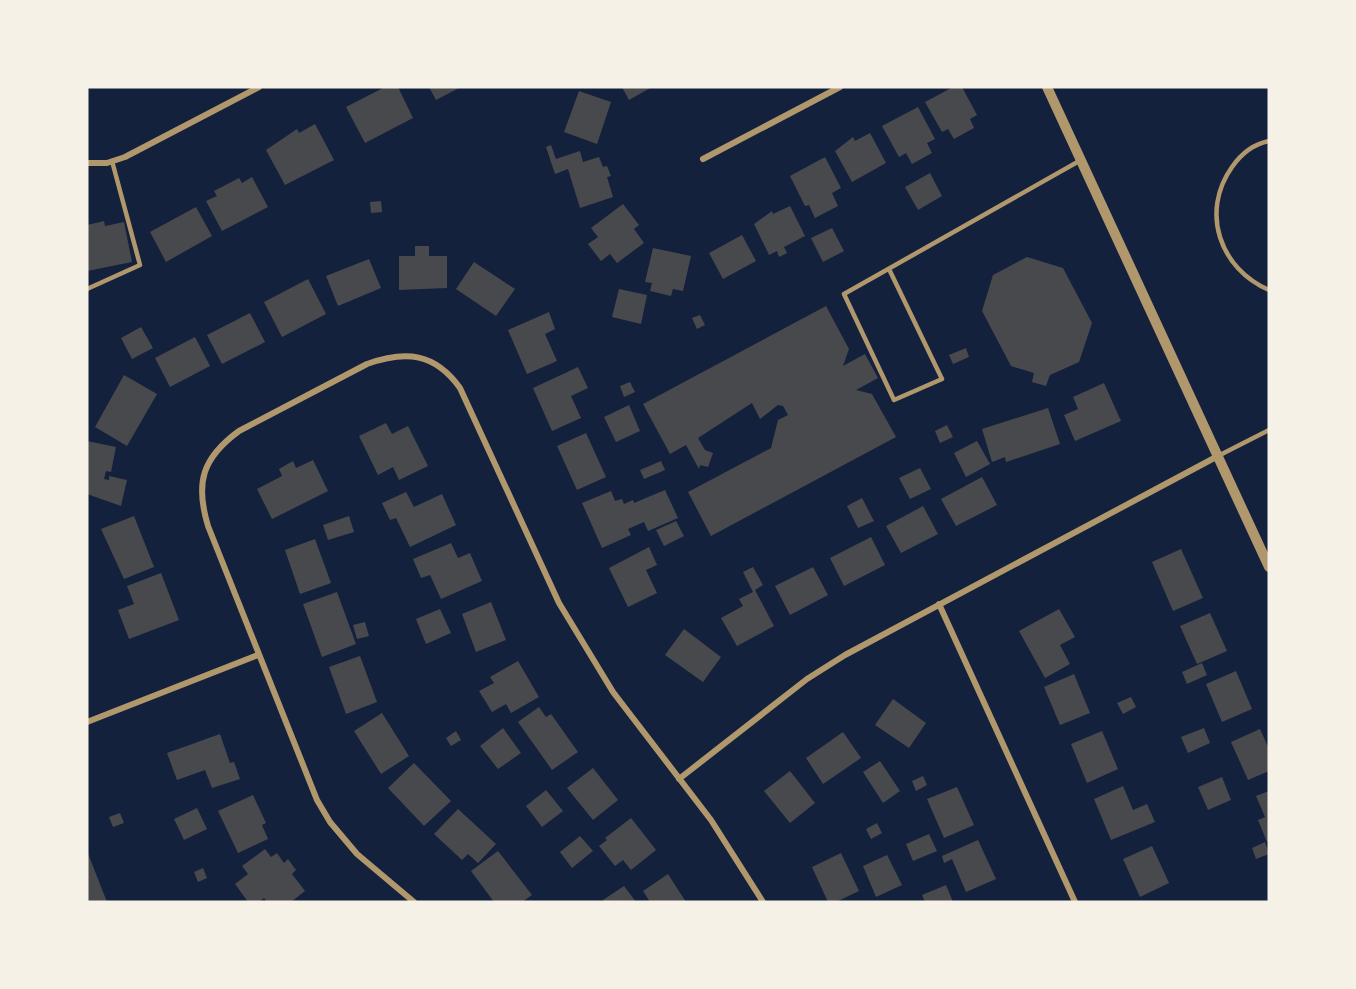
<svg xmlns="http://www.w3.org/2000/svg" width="1356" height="989" font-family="Quicksand,sans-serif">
<rect width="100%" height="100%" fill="#14213d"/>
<!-- building -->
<path fill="#48494c" d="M385 87H398L413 118 365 143 346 107Z
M429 87H461L436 100Z
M622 87H652L629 100Z
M953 87H962L977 115 970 119 974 128 954 139 948 129 942 132 925 102Z
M579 91 611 102 597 144 564 132Z
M918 107 935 139 927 143 932 153 912 164 906 153 899 157 882 126Z
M315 124 334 160 285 185 266 150 297 129 299 133Z
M870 133 886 163 852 182 835 151 853 137 855 141Z
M551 145 556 159 580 151 583 162 599 157 603 167 607 166 611 176 607 177 613 197 580 208 568 169 555 174 546 147Z
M825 157 841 188 832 193 838 206 815 218 809 205 805 206 790 176Z
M930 173 942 196 918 210 905 187Z
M252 177 268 207 222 231 206 201 217 196 214 191 239 178 242 183Z
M381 201 382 212 371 213 370 202Z
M623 204 639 225 634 229 644 243 617 263 610 254 601 261 588 244 598 237 591 228Z
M790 206 805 236 784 247 787 253 779 257 777 251 769 255 754 224 772 211 773 214Z
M196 207 212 236 166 262 150 232Z
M104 221 105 226 124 222 132 262 87 271V225Z
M832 228 844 251 823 262 811 238Z
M742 235 756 261 723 279 709 253Z
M415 246H429V256H447V288L399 290V256H415Z
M653 248 691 256 683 291 673 289 671 296 650 291 652 283 645 282Z
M1027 257 1063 268 1092 323 1079 362 1050 375 1046 386 1032 382 1034 373 1011 366 982 311 993 275Z
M369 259 381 288 338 306 326 276Z
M474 262 515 289 496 316 456 289Z
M308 279 326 314 282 337 264 302Z
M619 289 647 295 641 324 612 317Z
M826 306 849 349 843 366 865 354 878 378 856 390 872 394 896 437 711 536 688 492 771 448 778 420 788 415 783 406 778 405 760 419 752 403 698 438 705 450 713 453 708 467 700 465 699 469 686 445 670 454 643 404Z
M549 312 555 329 545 334 557 361 527 374 508 330Z
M250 313 265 342 222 364 207 335Z
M700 315 705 325 697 329 692 318Z
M141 327 153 348 132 359 121 338Z
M195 337 210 366 170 387 155 358Z
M966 348 969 357 953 364 949 355Z
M578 367 588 388 571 396 581 418 552 431 533 388Z
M124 375 157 394 127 446 95 427Z
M630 382 635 392 624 397 620 386Z
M1104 383 1121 421 1075 441 1064 415 1078 409 1073 397Z
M629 405 640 431 616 442 604 417Z
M1048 408 1060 444 1006 462 1005 457 992 462 982 429Z
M386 423 392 434 408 426 428 466 399 480 393 467 378 475 359 436Z
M947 425 953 437 940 443 935 431Z
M586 433 606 477 577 490 557 446Z
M87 441 116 447 111 472 106 471 104 479 109 480V476L127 480 121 506 87 494Z
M977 441 990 464 966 477 954 453Z
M313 460 328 491 272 519 257 489 282 476 279 469 293 461 296 468Z
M661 461 665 470 644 479 640 470Z
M920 468 931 489 910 499 899 478Z
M982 477 997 505 956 526 941 499Z
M665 490 678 518 648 531 644 522 628 529 631 535 602 548 582 503 611 491 615 501 622 499 624 504 633 500 634 503Z
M406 492 414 507 442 494 456 525 410 547 396 518 390 520 382 503Z
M862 498 874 521 858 528 847 506Z
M923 506 938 534 901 553 886 526Z
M134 516 154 567 124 579 101 529Z
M349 516 354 532 328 540 323 525Z
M676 521 684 536 664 546 656 530Z
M871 537 885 565 844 586 830 558Z
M315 539 331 583 300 594 285 550Z
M451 543 458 558 470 553 482 581 441 599 430 575 421 578 413 559Z
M649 547 657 565 646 570 657 593 628 607 609 568Z
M1181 549 1203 598 1173 611 1152 562Z
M753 567 763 585 755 590 774 626 737 646 721 618 743 606 739 599 753 592 743 572Z
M813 567 828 595 790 615 775 586Z
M161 573 179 620 129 639 118 610 134 604 127 586Z
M337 592 356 644 322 657 303 604Z
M491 602 506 640 476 652 462 614Z
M440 609 451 633 426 644 416 619Z
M1059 609 1075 637 1060 645 1070 664 1045 678 1019 631Z
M1210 613 1227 651 1197 664 1180 626Z
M365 622 369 636 357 639 353 625Z
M684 629 721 657 703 682 665 655Z
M360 656 377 702 346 714 329 667Z
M518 661 539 697 511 713 506 704 492 712 479 691 494 683 490 677Z
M1202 663 1207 675 1187 684 1182 672Z
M1236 671 1252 709 1222 722 1206 684Z
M1074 674 1090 713 1060 725 1044 687Z
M1131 697 1136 707 1123 714 1117 703Z
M893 699 926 723 909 748 875 725Z
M539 707 546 717 551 714 578 752 552 770 518 722Z
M382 713 409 756 381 774 354 731Z
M503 728 521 753 498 769 480 746Z
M1204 728 1210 743 1188 753 1181 737Z
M1260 729 1269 749V771L1248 780 1231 742Z
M456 731 461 740 451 746 446 738Z
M1102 731 1118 769 1087 783 1071 744Z
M843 732 861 758 823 784 806 758Z
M220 734 230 763 234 762 240 779 212 788 205 770 177 780 167 753Z
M880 761 900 791 883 803 863 772Z
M414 763 451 801 424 826 388 788Z
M593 768 618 800 593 820 567 788Z
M790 771 815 803 790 823 764 791Z
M923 776 927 785 916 791 912 781Z
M1222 777 1231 800 1208 810 1198 787Z
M1123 786 1133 810 1147 804 1155 822 1111 840 1094 799Z
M957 787 974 825 944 838 927 799Z
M546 790 563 811 542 827 526 806Z
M1269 791V841L1267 842 1258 820 1265 817 1256 796Z
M253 795 266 823 262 825 268 839 238 853 218 811Z
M197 808 207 829 184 840 174 819Z
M458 809 496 844 478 863 468 854 462 860 434 834Z
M120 813 124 823 113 827 109 817Z
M631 818 656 850 631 870 623 860 615 866 599 846 607 840 605 838Z
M877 823 882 833 871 839 866 829Z
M929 834 937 851 913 861 906 844Z
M580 836 593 851 572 868 560 852Z
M978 840 996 879 966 892 952 859 944 863 942 856Z
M1265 842 1269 854 1256 859 1252 848Z
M1152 846 1169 883 1140 897 1123 859Z
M265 849 271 857 277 853 284 863 288 859 296 870 292 874 305 891 291 902H267L264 898 259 902H248L235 884 248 874 242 866Z
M87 851 107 902H87Z
M498 851 532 895 522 902H494L471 871Z
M841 853 859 891 836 902H828L812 867Z
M887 855 902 885 876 897 863 866Z
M203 868 207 878 198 882 194 872Z
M668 874 686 902H650L643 891Z
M946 885 953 902H925L922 895Z
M624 886 636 902H604L603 900Z"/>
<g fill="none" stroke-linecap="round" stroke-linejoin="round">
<!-- service -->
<path stroke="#b1986c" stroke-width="4.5" d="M1269 141C1254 144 1241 154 1232 167 1200 212 1220 269 1269 290
M889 269 942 379 894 400 844 294 1081 160
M87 289 140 265 112 161
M1218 456 1269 430"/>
<!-- minor -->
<path stroke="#b1986c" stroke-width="6" d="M703 159 840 87
M87 163H107L125 157 259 87
M939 604 1075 902
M87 722 258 655
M679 779 807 679 845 655 1218 456
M414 902 357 854 330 822 317 800 208 526C195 483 202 458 239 431L367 364C406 350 435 353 460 388L559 603 613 692 711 820 763 902"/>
<!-- tertiary -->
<path stroke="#b1986c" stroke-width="10" d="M1047 87 1269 567"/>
</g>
<!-- border -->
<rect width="1356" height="989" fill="none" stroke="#f6f1e7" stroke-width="177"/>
</svg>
